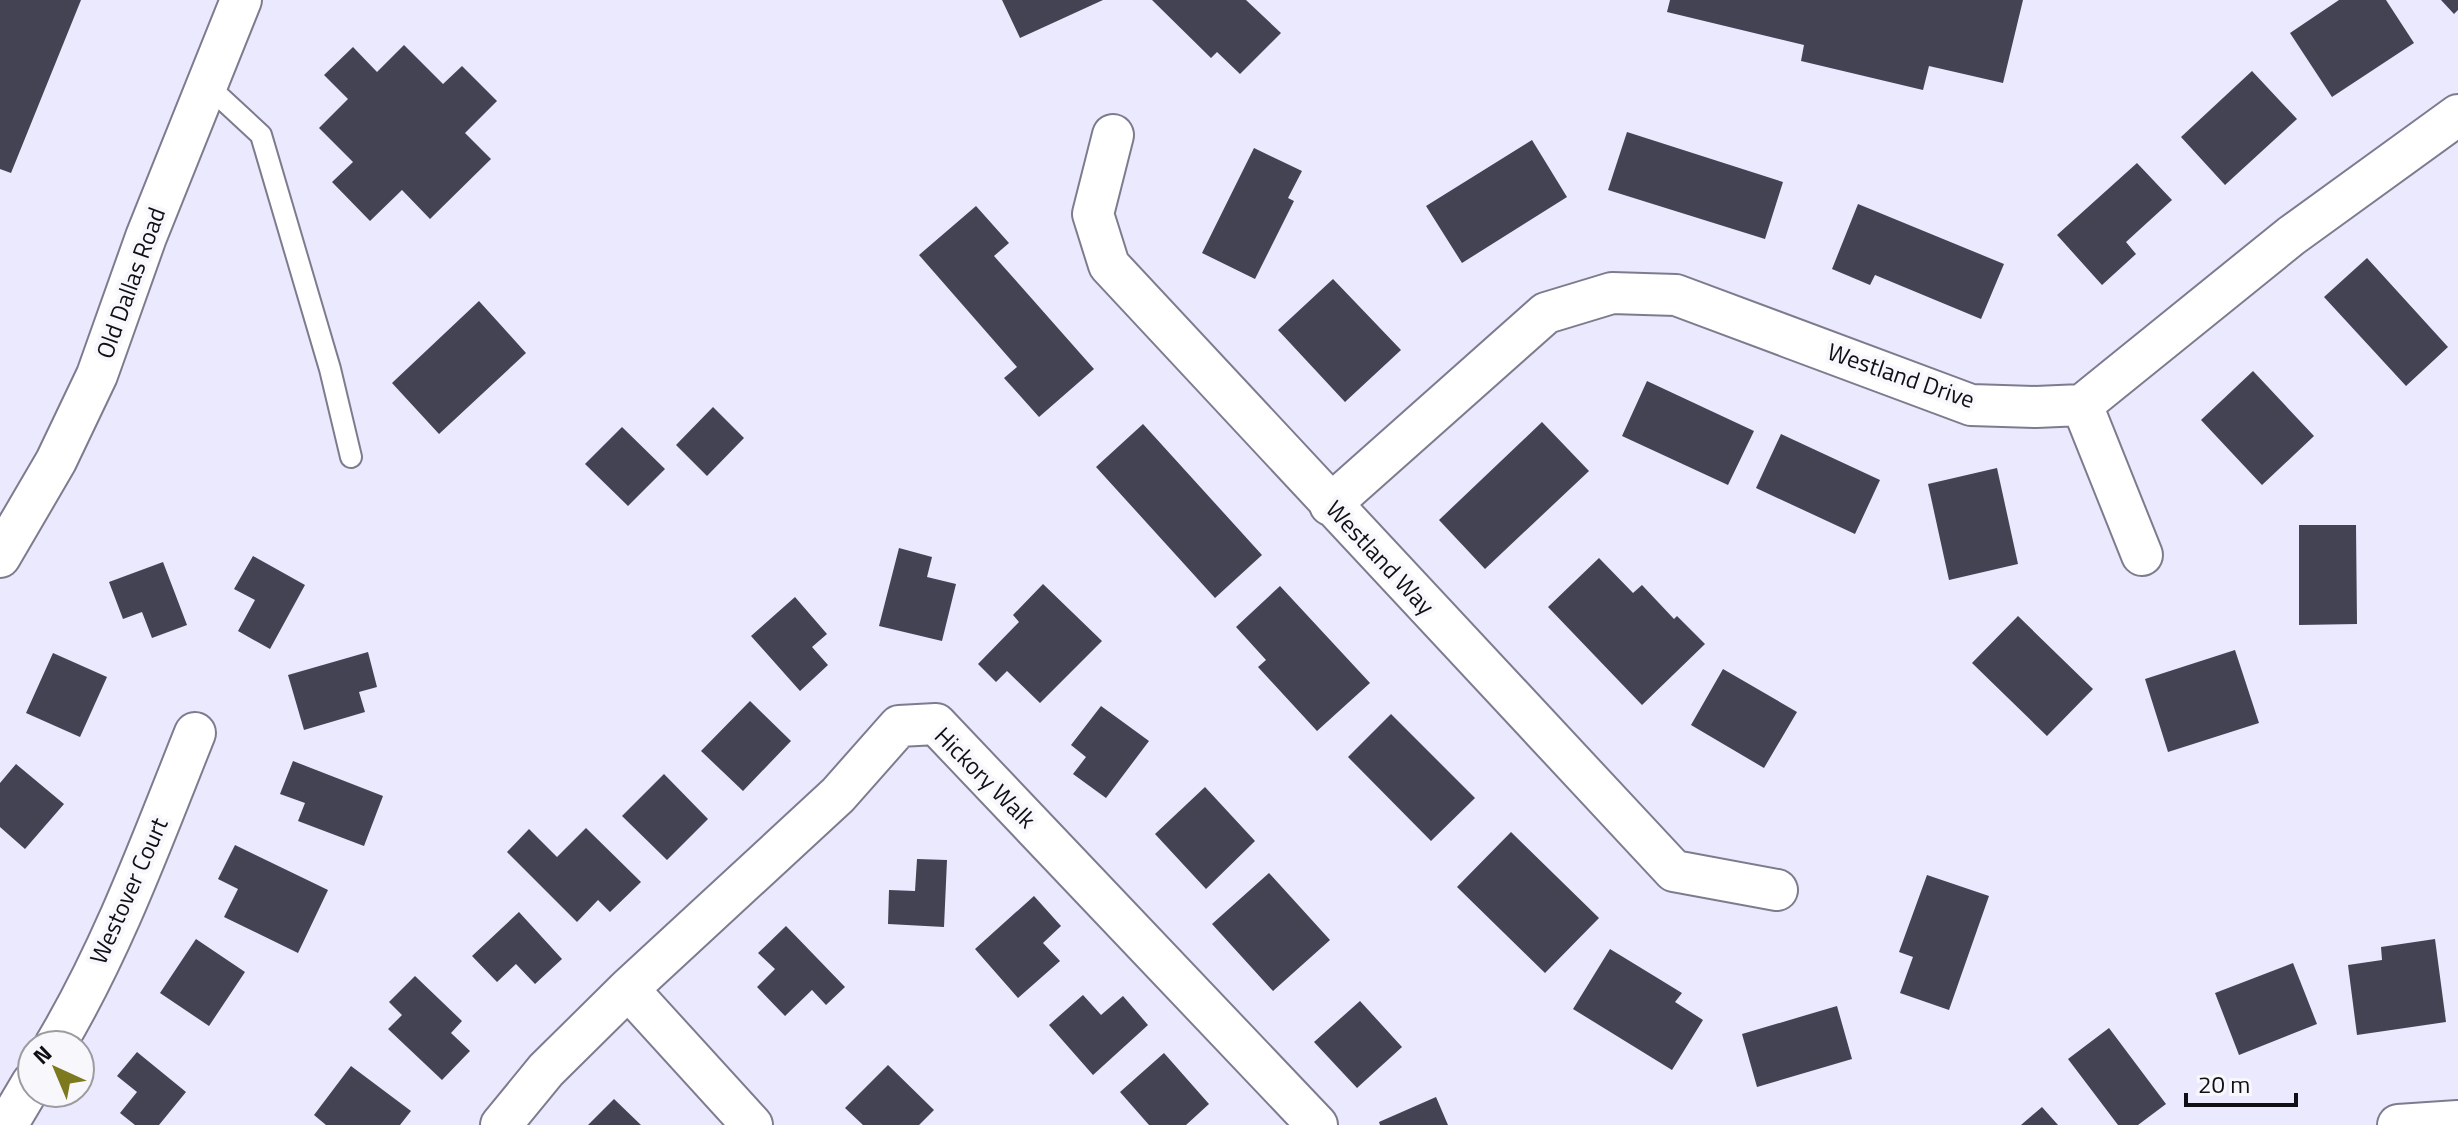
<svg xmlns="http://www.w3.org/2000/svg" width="2458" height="1125" font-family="'Titillium Web',sans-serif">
<rect width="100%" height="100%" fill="#eae9fd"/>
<!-- building -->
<path fill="#444353" d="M0 0H81L11 173 0 169Z
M1002 0H1103L1020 38Z
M1152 0H1246L1281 33 1240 74 1217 52 1211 58Z
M1670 0H2023L2003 83 1929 66 1923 90 1801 61 1804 45 1667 12Z
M2339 0H2386L2414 43 2332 97 2290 33Z
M2441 0H2458V10L2454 14Z
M404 45 443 84 462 66 497 101 465 133 491 159 430 219 402 190 370 221 332 182 353 162 319 128 348 99 324 75 353 47 377 72Z
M2252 71 2297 119 2225 185 2181 137Z
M1627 132 1783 182 1765 239 1608 190Z
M1532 140 1567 197 1462 263 1426 206Z
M1254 148 1302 171 1288 198 1294 201 1255 279 1202 253Z
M2137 163 2172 200 2126 242 2136 254 2102 285 2057 235Z
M1858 204 2004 264 1981 319 1875 275 1870 285 1832 269Z
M976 206 1009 243 994 256 1094 369 1039 417 1004 378 1017 367 919 255Z
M2367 258 2448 347 2406 386 2324 297Z
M1333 279 1401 350 1345 402 1278 330Z
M479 301 526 353 439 434 392 383Z
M2253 371 2314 436 2262 485 2201 420Z
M1647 381 1754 431 1728 485 1622 436Z
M713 407 744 438 707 476 676 445Z
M1542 422 1589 471 1485 569 1439 520Z
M1143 424 1262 555 1215 598 1096 467Z
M622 427 665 469 628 506 585 464Z
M1781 434 1880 480 1855 534 1756 488Z
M1997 468 2018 564 1949 580 1928 484Z
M2299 525H2356L2357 624 2299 625Z
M899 548 932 557 927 577 956 584 942 641 879 626Z
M253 556 305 585 270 649 238 631 255 600 234 589Z
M1599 558 1633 593 1642 585 1674 619 1677 616 1705 644 1642 705 1548 607Z
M163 562 187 625 152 638 142 612 123 619 109 582Z
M1043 584 1102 641 1040 703 1007 671 996 682 978 664 1019 622 1013 615Z
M1280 586 1370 683 1317 731 1258 667 1266 660 1236 627Z
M795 597 827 634 812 647 828 665 800 691 751 636Z
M2018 616 2093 689 2047 736 1972 663Z
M2235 650 2259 723 2168 752 2145 679Z
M368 652 377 687 359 692 365 712 304 730 288 675Z
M53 653 107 677 80 737 26 713Z
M1723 669 1797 712 1764 768 1691 725Z
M750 701 791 741 743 791 701 751Z
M1101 706 1149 741 1106 798 1073 774 1086 757 1071 745Z
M1391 714 1475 798 1431 841 1348 757Z
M293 761 383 796 364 846 298 821 305 803 280 794Z
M16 764 64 804 25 849 0 827V783Z
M664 774 708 819 667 860 622 816Z
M1205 787 1255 841 1206 889 1155 834Z
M586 828 641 882 610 912 598 900 577 922 507 852 529 829 557 857Z
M1511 832 1599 918 1545 973 1457 887Z
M235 845 328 890 298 953 224 917 238 889 218 879Z
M917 859 947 860 944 927 888 924 889 890 915 891Z
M1269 873 1330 940 1273 991 1212 924Z
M1927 875 1989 896 1949 1010 1900 993 1913 957 1899 952Z
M1034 896 1061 926 1043 943 1060 961 1018 998 975 949Z
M519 912 562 959 535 984 516 964 497 982 472 956Z
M786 926 845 987 826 1005 812 990 785 1016 757 987 775 969 758 953Z
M196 939 245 972 209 1026 160 993Z
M2435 939 2446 1022 2357 1035 2348 965 2382 960 2381 947Z
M1610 949 1682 993 1675 1002 1703 1020 1672 1070 1573 1009Z
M2293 963 2317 1024 2239 1055 2215 993Z
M415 976 462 1021 451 1033 470 1051 442 1080 388 1029 402 1015 389 1002Z
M1083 995 1101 1015 1123 996 1148 1025 1093 1075 1049 1025Z
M1360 1001 1402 1047 1357 1088 1314 1042Z
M1837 1006 1852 1059 1757 1087 1742 1034Z
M2109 1028 2166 1104 2138 1125H2118L2068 1059Z
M137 1052 186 1092 159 1125H135L120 1113 137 1092 117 1076Z
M1164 1053 1209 1104 1186 1125H1149L1120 1092Z
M888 1065 934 1110 919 1125H863L845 1108Z
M351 1066 411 1111 400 1125H326L314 1115Z
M1436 1097 1448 1125H1380L1379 1122Z
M614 1099 641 1125H588Z
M2042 1107 2058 1125H2021Z"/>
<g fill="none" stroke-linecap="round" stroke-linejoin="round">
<defs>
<path id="service" d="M207 85 261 135 330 369 351 457"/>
<path id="minor" d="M1113 135 1093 214 1109 265 1674 871 1777 890
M2082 405 2142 555
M1330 505 1546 313 1612 293 1676 295 1971 405 2036 407 2082 405 2291 236 2458 115
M0 557 56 461 97 375 146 237 241 0
M628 989 752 1125
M55 1045C113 948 153 838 195 733
M7 1125 32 1083
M501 1125 546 1070 628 989 838 795 899 726 936 724 1317 1125
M2398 1125 2458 1121"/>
</defs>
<!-- service casing -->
<use href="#service" stroke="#7d7c8e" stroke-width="24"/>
<!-- minor casing -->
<use href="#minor" stroke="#7d7c8e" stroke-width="44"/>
<!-- service -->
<use href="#service" stroke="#fff" stroke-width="20"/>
<!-- minor -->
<use href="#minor" stroke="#fff" stroke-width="40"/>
</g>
<g text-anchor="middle" stroke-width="8" stroke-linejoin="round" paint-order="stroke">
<!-- street labels -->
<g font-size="24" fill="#100f16" stroke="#f8f8fc">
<text transform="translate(131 283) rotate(-70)" y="8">Old Dallas Road</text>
<text transform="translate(1901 376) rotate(19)" y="8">Westland Drive</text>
<text transform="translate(1380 558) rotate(47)" y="8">Westland Way</text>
<text transform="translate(985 778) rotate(45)" y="8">Hickory Walk</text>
<text transform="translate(129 891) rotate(-66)" y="8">Westover Court</text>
</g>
</g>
<!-- north arrow -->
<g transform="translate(56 1069) rotate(316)"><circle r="38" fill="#f8f8fc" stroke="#9b9ba0" stroke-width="2"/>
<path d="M0-6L14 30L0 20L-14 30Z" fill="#7c791f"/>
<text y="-12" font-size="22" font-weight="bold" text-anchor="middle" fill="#100f16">N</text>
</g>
<!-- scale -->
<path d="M2186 1093v12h110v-12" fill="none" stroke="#100f16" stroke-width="4"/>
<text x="2198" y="1093" font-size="24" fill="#100f16" stroke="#f8f8fc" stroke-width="6" paint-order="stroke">20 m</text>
</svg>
